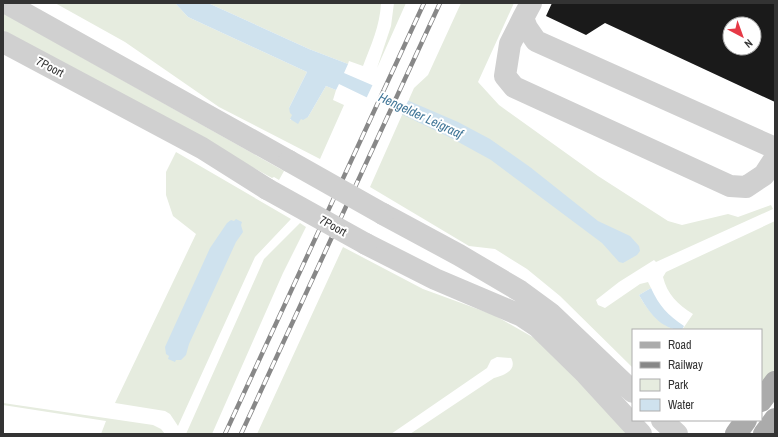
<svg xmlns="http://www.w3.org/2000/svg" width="778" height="437" font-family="'Archivo Narrow',sans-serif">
<rect width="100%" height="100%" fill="#fff"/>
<!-- green -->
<path fill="#e6ecdf" d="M55 3H175L188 17 307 72 289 108 293 115 290 120 308 117 326 86 336 90 333 100 344 105 320 159 219 107 125 42Z
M208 3H381C380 26 371 45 363 66L349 61 348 64 309 49Z
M394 3H406L377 68 391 26Z
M461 3H514L478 82 499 105 598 176 668 221 682 225 728 214 738 217 771 205 773 209 656 262 654 260 619 282 596 300 598 305 605 308 640 284 648 282 651 288 639 295C647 310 658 323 675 330H633V368L560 296 527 269 495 249 469 246 370 187 414 88 428 75Z
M3 13 284 171 279 180 274 177 272 178 3 30Z
M176 152 291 219 255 257 178 426 170 414 165 411 115 403 196 234 173 216 166 195V172Z
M775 221V369L761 387V330H682L693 314C678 305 667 294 663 277L666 272Z
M300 223 306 227 283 273 212 434H186L264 259Z
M343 247 423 289 494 315 550 347 632 434H410L494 378C503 376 518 370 511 358L497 357 491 360 487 368 391 434H257Z
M3 403 153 425 161 429 165 434H101L106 421 3 405Z"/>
<!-- water -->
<path fill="#cfe2ee" d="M175 3H208L309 49 348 64 344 73 458 122 490 139 530 167 598 221 630 236 639 246 640 251 637 255 623 263 619 262 602 243 491 160 451 138 339 84 336 90 326 86 308 117 303 120 301 119 298 124 290 119 292 115 290 113 289 108 307 72 188 17Z
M236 219 242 222 241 225 243 232 236 242 189 344 186 355 181 360H176L175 362 168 359 169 356 166 354 165 347 210 248 227 223 231 220 234 221Z
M651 288C659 306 668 315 684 326L682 330C661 330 648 311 639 295Z"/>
<!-- pier -->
<path fill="#fff" d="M373 84 409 99 400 117 366 99Z"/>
<!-- building -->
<path fill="#1a1a1a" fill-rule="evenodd" d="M552 3H775V102L605 23 586 35 546 16ZM730 24H754V48H730Z"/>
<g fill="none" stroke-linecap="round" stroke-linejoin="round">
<!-- minor -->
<path stroke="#d0d0d0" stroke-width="22" d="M6 3 289 161
M531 3 523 18 527 28 536 41 775 148
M523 18 510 44 505 76 514 87 730 186 746 187 764 175 775 158
M3 42 202 148 267 189
M383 214 459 255 520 291 550 313 633 392
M366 244 435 279 522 316 537 326 586 374 641 434
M662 420 677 434"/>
<!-- major -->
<path stroke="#ababab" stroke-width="22" d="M761 401 775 382
M736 434 746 420
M764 434 775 419"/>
<defs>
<path id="rail" d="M225 434 424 3
M241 434 440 3"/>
</defs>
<!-- rail casing -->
<use href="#rail" stroke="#888" stroke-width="4.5"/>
<!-- rail -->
<use href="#rail" stroke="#fff" stroke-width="3" stroke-dasharray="9" stroke-linecap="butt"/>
<!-- minor-bridge -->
<path stroke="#d0d0d0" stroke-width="22" d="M289 161 383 214
M267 189 366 244"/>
</g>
<g text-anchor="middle" stroke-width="4" stroke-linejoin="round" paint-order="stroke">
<!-- street labels -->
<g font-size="12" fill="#333" stroke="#fff">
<text transform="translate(50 67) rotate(28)" y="4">7Poort</text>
<text transform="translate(333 226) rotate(29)" y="4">7Poort</text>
</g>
<!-- water labels -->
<g font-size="13" font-style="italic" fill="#3f7597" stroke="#fff">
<text transform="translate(421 115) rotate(25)" y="5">Hengelder Leigraaf</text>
</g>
</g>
<!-- border -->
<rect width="778" height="437" fill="none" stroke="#333333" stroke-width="8"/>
<!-- legend -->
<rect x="632" y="329" width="130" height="92" fill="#ffffff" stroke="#adadad"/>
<rect x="640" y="342" width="20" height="6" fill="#ababab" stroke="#adadad"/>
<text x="668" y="349" font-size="12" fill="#333333">Road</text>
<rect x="640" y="362" width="20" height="6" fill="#888888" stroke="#adadad"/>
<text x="668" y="369" font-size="12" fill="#333333">Railway</text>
<rect x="640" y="379" width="20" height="12" fill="#e6ecdf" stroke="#adadad"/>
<text x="668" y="389" font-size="12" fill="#333333">Park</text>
<rect x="640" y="399" width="20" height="12" fill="#cfe2ee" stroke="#adadad"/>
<text x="668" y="409" font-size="12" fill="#333333">Water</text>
<!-- north arrow -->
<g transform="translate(742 36) rotate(139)"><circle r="19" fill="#ffffff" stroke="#adadad"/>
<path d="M0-3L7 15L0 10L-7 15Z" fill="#e63946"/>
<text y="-6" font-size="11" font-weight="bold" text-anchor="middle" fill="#333333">N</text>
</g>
</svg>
